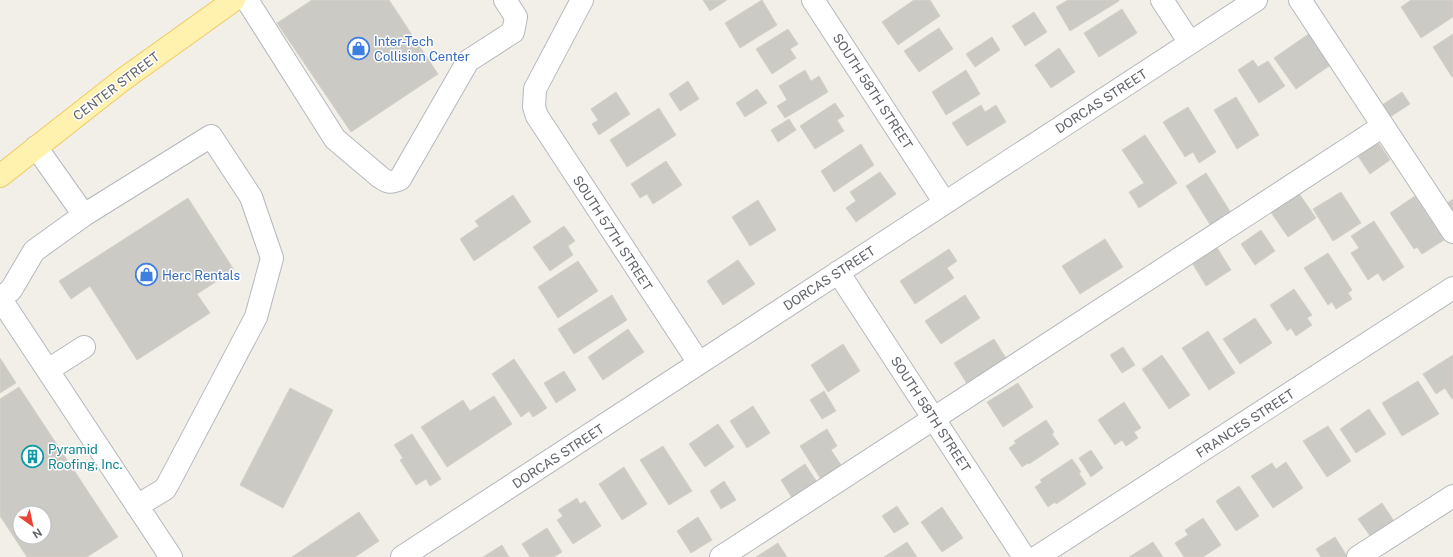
<svg xmlns="http://www.w3.org/2000/svg" width="1453" height="557" font-family="'Public Sans',sans-serif">
<rect width="100%" height="100%" fill="#f1efe8"/>
<!-- building -->
<path fill="#cccac5" stroke="#d6d1c6" fill-rule="evenodd" d="M312 0H389L438 74 351 132 277 23Z
M703 0H727L710 11Z
M762 0 777 25 740 48 725 23Z
M914 0H930L940 16 898 45 882 22Z
M1068 0H1119V1L1070 31 1056 7Z
M1411 0H1453V17L1421 38 1401 7Z
M1122 9 1137 33 1099 57 1084 33Z
M1034 12 1047 32 1025 46 1012 26Z
M939 28 953 49 919 72 904 51Z
M788 29 798 44 790 49 796 58 772 74 756 49Z
M1310 33 1332 64 1296 89 1274 58Z
M1453 34V76L1452 77 1433 47Z
M992 37 1000 50 975 67 966 54Z
M1059 48 1075 72 1051 88 1035 65Z
M1253 60 1258 67 1268 61 1285 86 1259 103 1238 70Z
M805 70 811 81 819 76 828 92 785 118 777 106 787 100 779 86Z
M966 70 980 94 946 115 932 92Z
M688 81 699 99 680 111 669 94Z
M757 89 767 103 745 117 736 103Z
M616 92 630 114 599 135 592 124 598 120 591 109Z
M1402 92 1410 104 1390 117 1382 105Z
M1236 97 1259 135 1237 149 1214 110Z
M835 103 844 116 837 120 844 131 815 149 800 126Z
M981 105 985 112 996 105 1006 122 967 146 952 123Z
M1188 107 1216 152 1199 163 1193 152 1185 157 1163 122Z
M659 108 676 135 627 167 610 140Z
M789 119 796 130 778 142 771 130Z
M1145 135 1177 183 1139 208 1129 192 1144 183 1122 150Z
M1376 139 1390 160 1370 174 1356 153Z
M861 144 874 165 834 192 821 171Z
M666 161 682 185 653 204 647 194 640 198 631 184Z
M880 172 896 194 856 222 846 208 856 201 850 192Z
M1206 173 1231 213 1211 226 1186 186Z
M1298 192 1316 218 1288 237 1270 211Z
M1341 192 1361 223 1333 241 1313 209Z
M513 195 531 222 474 261 460 239 479 226 475 221Z
M1415 196 1444 240 1422 254 1417 247 1414 249 1390 213Z
M188 198 234 270 197 294 210 313 137 360 90 286 71 299 59 281Z
M1453 199V219L1444 205Z
M758 200 776 230 750 246 732 217Z
M1374 221 1404 267 1383 281 1378 273 1368 280 1351 253 1359 248 1351 236Z
M564 226 575 241 568 246 573 255 550 271 533 247Z
M1261 230 1275 251 1255 265 1241 244Z
M1105 239 1123 267 1080 294 1062 266Z
M1216 246 1231 270 1206 286 1191 261Z
M949 249 957 261 947 268 954 278 915 304 900 281Z
M1328 253 1352 290 1348 293 1352 299 1336 309 1332 302 1328 305 1304 268Z
M738 260 755 284 723 305 707 281Z
M578 261 598 291 558 318 538 287Z
M1294 289 1312 315 1307 318 1312 325 1296 336 1291 328 1287 331 1270 305Z
M612 295 627 320 574 354 558 329Z
M965 295 980 318 941 344 925 321Z
M1255 318 1272 343 1240 364 1223 339Z
M628 329 644 352 603 380 588 357Z
M1208 331 1235 373 1209 390 1182 348Z
M994 339 1009 363 969 387 954 363Z
M843 344 860 371 828 392 811 365Z
M1123 347 1135 365 1122 373 1110 355Z
M1162 355 1190 395 1169 409 1142 369Z
M1453 355V398L1452 399 1445 388 1436 394 1423 374Z
M0 358 16 383 0 393Z
M514 359 547 408 533 417 529 411 521 417 492 374Z
M564 371 576 390 556 403 544 383Z
M1418 381 1439 414 1402 436 1382 403Z
M1018 383 1033 407 1003 427 987 402Z
M19 387 118 537 87 557H27L0 516V399ZM20 513H44V537H20Z
M290 388 333 410 283 508 240 485Z
M824 391 836 411 822 419 810 400Z
M494 396 512 424 447 467 421 427 463 400 470 411Z
M1124 402 1141 428 1134 432 1138 438 1126 446 1122 440 1115 445 1098 420Z
M753 406 770 433 747 448 730 421Z
M1369 409 1386 434 1356 453 1340 429Z
M1046 420 1054 432 1052 434 1059 444 1029 464 1028 463 1022 467 1009 448 1016 443 1014 441Z
M718 424 734 447 705 467 689 444Z
M1328 426 1351 461 1327 477 1303 441Z
M827 429 837 446 831 450 843 468 822 481 800 446Z
M412 434 441 479 430 486 426 479 416 485 400 460 403 458 394 445Z
M663 446 692 491 669 505 640 460Z
M1091 450 1103 468 1091 477 1079 458Z
M1072 459 1081 472 1079 473 1086 484 1056 504 1055 502 1048 507 1035 487 1042 482 1040 480Z
M1286 462 1303 488 1273 508 1251 476 1272 463 1276 469Z
M805 464 817 482 792 498 781 480Z
M624 467 647 504 622 520 599 484Z
M724 481 736 500 721 509 710 491Z
M1239 486 1259 516 1236 531 1216 501Z
M577 498 580 504 585 501 601 526 573 544 557 520 563 516 558 510Z
M1382 503 1396 524 1373 540 1358 519Z
M897 506 909 524 894 533 882 516Z
M942 507 963 538 942 552 921 522Z
M359 512 379 541 355 557H292Z
M698 517 712 540 691 553 677 531Z
M1203 518 1221 545 1203 557H1184L1175 543 1188 535 1185 530Z
M547 528 562 552 554 557H530L522 544Z
M1335 537 1347 556 1345 557H1321L1316 549Z
M907 542 917 557H884Z
M1153 542 1163 557H1129Z
M778 543 787 557H756Z
M502 545 509 557H483Z"/>
<g fill="none" stroke-linecap="round" stroke-linejoin="round">
<defs>
<path id="minor" d="M247 0 335 139 380 177C388 183 391 183 400 179L468 61 513 32 516 17 505 0
M582 0 535 89 534 107 537 116 699 363
M813 0 945 203
M1162 0 1190 43
M1300 0 1453 232
M84 215 211 136 251 197 272 258 256 317 169 482 165 489 137 506
M838 272 1024 557
M0 298 171 557
M0 298 11 290 34 251 84 215 36 147
M48 370 84 347
M402 557 1256 0
M721 557 1383 126
M1037 557 1453 288
M1358 557 1453 496"/>
<path id="major" d="M0 176 121 81 234 0"/>
</defs>
<!-- minor casing -->
<use href="#minor" stroke="#b5b8bc" stroke-width="24"/>
<!-- major casing -->
<use href="#major" stroke="#f2c960" stroke-width="24"/>
<!-- minor -->
<use href="#minor" stroke="#fff" stroke-width="22"/>
<!-- major -->
<use href="#major" stroke="#fff2af" stroke-width="22"/>
</g>
<!-- icons -->
<defs>
<symbol id="shop-ring" viewBox="-11 -11 22 22"><circle r="9.5" fill="#fff" stroke="#3f7fe0" stroke-width="1.5"/><path d="M-5-2.5h2.3a2.7 3.5 0 0 1 5.4 0H5L5.5 6h-11ZM-1.5-2.5h3a1.5 2.3 0 0 0-3 0Z" fill="#3f7fe0"/></symbol>
<symbol id="building-ring" viewBox="-11 -11 22 22"><circle r="9.5" fill="#fff" stroke="#0f9aa8" stroke-width="1.5"/><path d="M-4-6H4V6H1V3H-1V6H-4ZM-2.5-4.3h1.7v1.8h-1.7ZM.8-4.3h1.7v1.8H.8ZM-2.5-1h1.7V.8h-1.7ZM.8-1h1.7V.8H.8Z" fill="#0f9aa8"/></symbol>
</defs>
<g fill-rule="evenodd">
<use href="#shop-ring" x="346" y="36" width="25" height="25"/>
<use href="#shop-ring" x="134" y="262" width="25" height="25"/>
<use href="#building-ring" x="20" y="444" width="25" height="25"/>
</g>
<g text-anchor="middle" stroke-width="3" stroke-linejoin="round" paint-order="stroke">
<!-- shop labels -->
<g font-size="13" fill="#366cbe" stroke="#fff" text-anchor="start">
<text x="374" y="46">Inter-Tech<tspan x="374" dy="15">Collision Center</tspan></text>
<text x="162" y="280">Herc Rentals</text>
</g>
<!-- street labels -->
<g font-size="13" fill="#5f6368" stroke="#fff">
<text transform="translate(116 86) rotate(-37)" y="5">CENTER STREET</text>
<text transform="translate(873 91) rotate(57)" y="5">SOUTH 58TH STREET</text>
<text transform="translate(1101 101) rotate(-33)" y="5">DORCAS STREET</text>
<text transform="translate(613 233) rotate(57)" y="5">SOUTH 57TH STREET</text>
<text transform="translate(829 278) rotate(-33)" y="5">DORCAS STREET</text>
<text transform="translate(931 414) rotate(57)" y="5">SOUTH 58TH STREET</text>
<text transform="translate(1245 423) rotate(-33)" y="5">FRANCES STREET</text>
<text transform="translate(558 456) rotate(-33)" y="5">DORCAS STREET</text>
</g>
<!-- culture labels -->
<g font-size="13" fill="#0d838f" stroke="#fff" text-anchor="start">
<text x="48" y="454">Pyramid<tspan x="48" dy="15">Roofing, Inc.</tspan></text>
</g>
</g>
<!-- north arrow -->
<g transform="translate(32 525) rotate(147)"><circle r="19" fill="#ffffff" stroke="#bfc1c3"/>
<path d="M0-3L7 15L0 10L-7 15Z" fill="#ea4335"/>
<text y="-6" font-size="11" font-weight="bold" text-anchor="middle" fill="#5f6368">N</text>
</g>
</svg>
